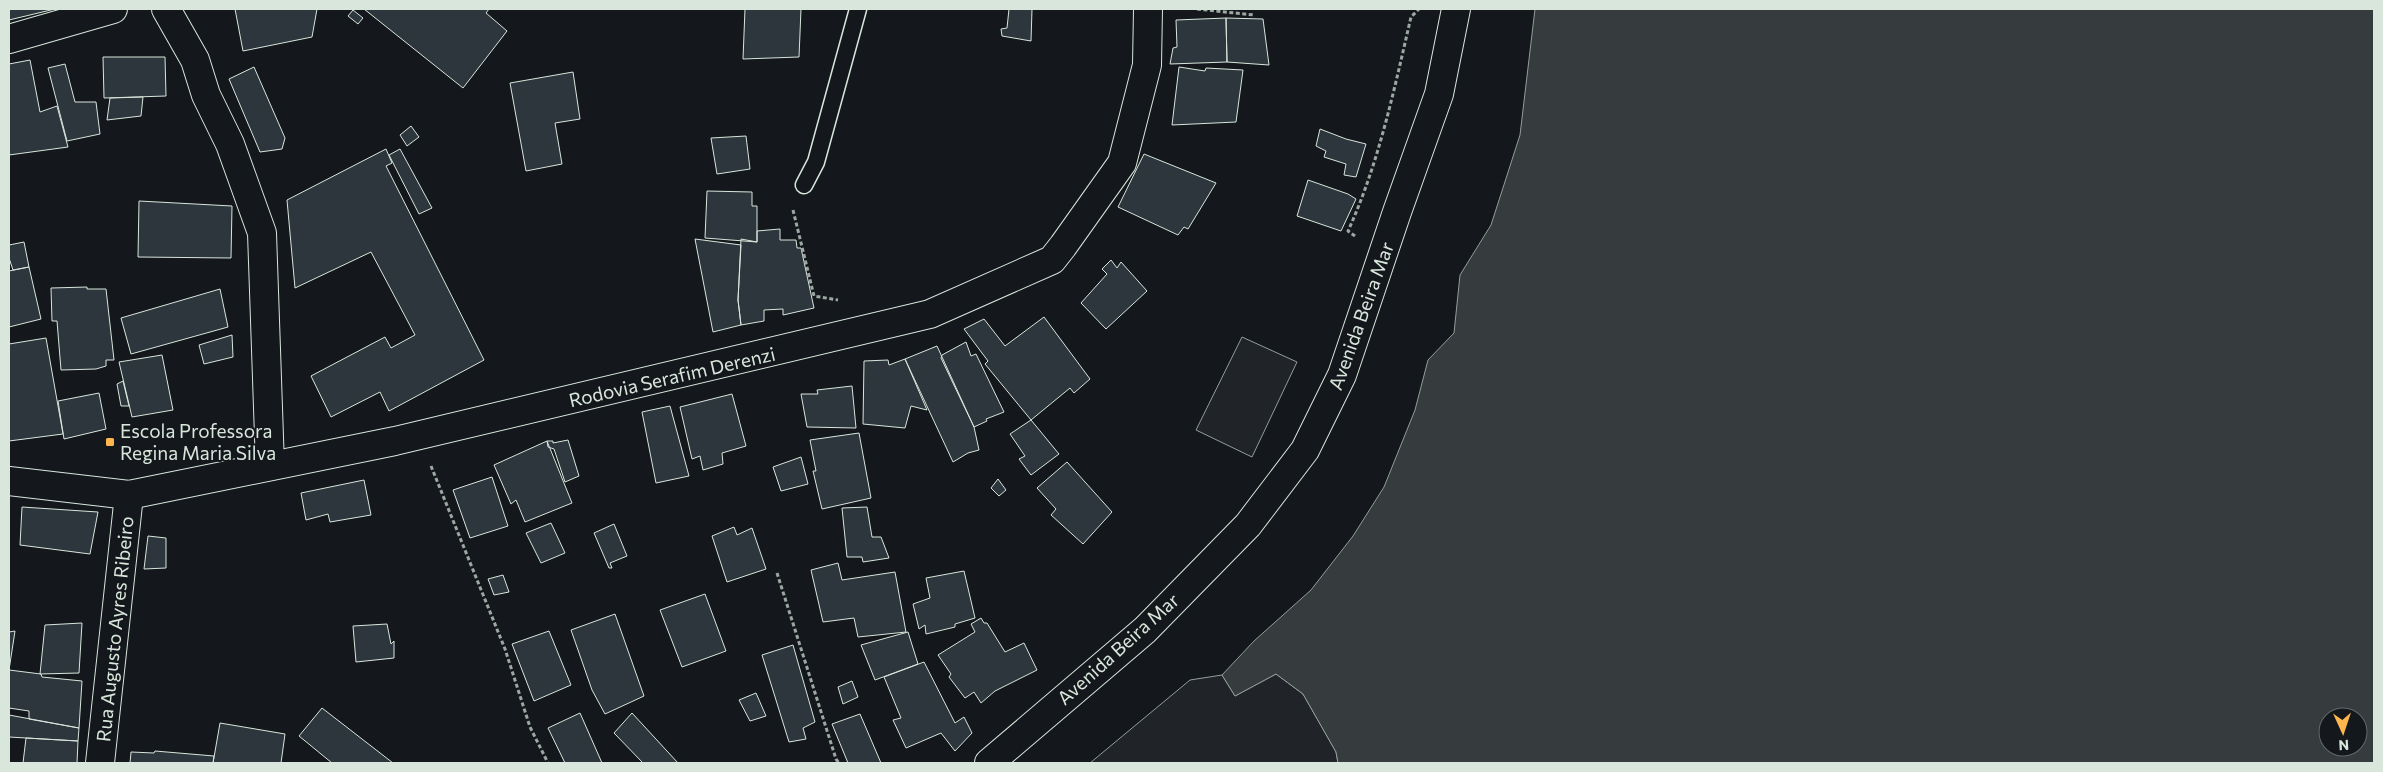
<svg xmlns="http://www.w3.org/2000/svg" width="2383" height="772" font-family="Commissioner,sans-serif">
<rect width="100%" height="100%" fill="#14181c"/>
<!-- green -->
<path fill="#202428" stroke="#939e99" d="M1242 337 1297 362 1252 457 1196 430Z
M1276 674 1303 694 1336 752 1338 763H1090L1190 680 1222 675 1235 696Z"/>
<!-- water -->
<path fill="#363b3e" stroke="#939e99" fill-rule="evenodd" d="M1535 9H2374V763H1338L1336 752 1303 694 1276 674 1235 696 1222 675 1254 641 1311 590 1353 536 1384 487 1415 410 1428 360 1454 333 1460 275 1491 225 1520 135ZM2328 717H2358V747H2328Z"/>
<!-- building -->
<path fill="#2c363c" stroke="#d8e6dc" d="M9 9H55L9 20Z
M235 9H317L312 37 243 51Z
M364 9H489L486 13 507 31 463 88Z
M745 9H801L799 57 743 59Z
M1009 9H1032L1031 41 1002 36 1001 29 1007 28Z
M353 10 363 18 358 24 348 16Z
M1226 18 1227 62 1170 64 1173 48 1177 47 1176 20Z
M1226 18 1263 19 1269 65 1227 62Z
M103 57H165L166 96 104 98Z
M30 60 40 112 57 106 68 147 9 155V64Z
M65 64 75 102H96L100 134 67 141 48 68Z
M254 67 285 138 282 149 260 152 229 79Z
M1179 67 1205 71 1206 68 1243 70 1236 122 1172 125Z
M573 72 580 119 555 123 562 164 526 171 510 83Z
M143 97 141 116 107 120 110 98Z
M411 126 419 137 407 146 400 135Z
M1320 129 1346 139 1366 144 1356 177 1344 175 1346 164 1324 157 1326 151 1316 146Z
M746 136 750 169 717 174 711 138Z
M386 149 392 163 386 166 484 360 389 411 380 392 331 417 311 376 385 337 391 348 415 335 371 252 295 288 287 200Z
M400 149 432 208 419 214 389 155Z
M1144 154 1216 183 1188 229 1184 227 1178 235 1118 207Z
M1308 180 1348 194 1356 199 1341 231 1297 216Z
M707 191 752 192V206H757V242L705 238Z
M139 201 232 206 231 258 138 257Z
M780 229V240H796L797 248H801L814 308 783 315V309L764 310V321L741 325 738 300 741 239 757 242V231Z
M695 239 741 245 738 300 741 325 713 332Z
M24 242 29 267 13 270 9 258V245Z
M1111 260 1117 268 1121 262 1147 291 1106 329 1081 303 1107 274 1102 269Z
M29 267 41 319 9 327V271Z
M87 287V289H106L114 360H106V366L96 369 61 370 57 321H52L51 288Z
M220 289 228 327 131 354 121 318Z
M1044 317 1090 379 1074 393 1070 388 1031 420 985 364 988 361 964 329 984 319 1005 346Z
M232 335 233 357 204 364 199 345Z
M46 338 63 434 9 441V344Z
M966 342 971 356 976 354 1004 412 986 419 987 421 974 427 941 358 942 355Z
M937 346 974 427 979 450 968 453 953 462 905 359Z
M162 355 173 410 132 417 119 362Z
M905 359 927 410 911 406 905 428 863 424 864 361 888 360 889 365Z
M123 381 129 406H121L117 384Z
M852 386 856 428 807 427 801 394H818L817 390Z
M99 393 106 429 64 439 58 401Z
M732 394 746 446 722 453 723 464 703 470 700 456 692 459 680 407Z
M670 406 689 476 656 483 642 412Z
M1031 420 1059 454 1031 475 1019 459 1025 456 1010 434Z
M859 433 871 498 822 509 813 471H816L810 440Z
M568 440 579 476 565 482 554 449 548 447 547 441H553V443Z
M547 441 572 503 525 522 516 500 511 504 494 465Z
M801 457 808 484 781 491 773 467Z
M1067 462 1112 512 1083 544 1051 515 1056 509 1037 488Z
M492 477 508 526 470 538 453 490Z
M998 479 1006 490 999 496 991 488Z
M364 480 371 515 330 522 328 514 306 520 301 493Z
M22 507 98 512 90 554 20 545Z
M867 507 872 537H881L889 558 863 562 862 557H847L842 508Z
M551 523 565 553 541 563 526 533Z
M614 524 627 556 610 563 612 568H609L594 533Z
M734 527 737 535 752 528 766 569 727 582 712 536Z
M148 536 166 538V568L144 569Z
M838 563 842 580 895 572 906 632 858 637 854 618 823 622 811 570Z
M964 571 975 618 955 624V627L926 634 925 625 919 629 913 604 930 598 926 578Z
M503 575 509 592 494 595 488 579Z
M705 594 726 651 682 667 660 610Z
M615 614 644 696 605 714 592 690 571 630Z
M981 618 984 623H987L1005 652 1024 643 1037 670 995 691 981 703 974 692 965 698 949 677 951 674 938 655 975 632 971 624Z
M82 623 79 673 40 674 45 625Z
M387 624 391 644 394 641V658L356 662 353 626Z
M15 631 9 670 41 674 42 677 82 681 79 728 29 719V711L9 708V632Z
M549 631 571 685 534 701 512 644Z
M908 632 918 664 875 680 861 645Z
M793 645 815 722 803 728 806 739 789 742 762 655Z
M924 662 955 723 964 717 972 733 955 751 941 733 906 748 893 720 901 718 884 677Z
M852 681 858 697 843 704 838 687Z
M756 693 766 716 750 721 739 700Z
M322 708 393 763H332L299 736Z
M580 713 602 763H565L548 728Z
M632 713 678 763H643L614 733Z
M860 714 881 763H848L832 724Z
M9 715 79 728 78 741 9 737Z
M220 723 285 734 281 763H213Z
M26 738 78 741 77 763H23Z
M155 751 214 756 213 763H130L131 752 154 753Z"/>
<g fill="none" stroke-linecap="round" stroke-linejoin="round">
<defs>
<path id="service" d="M804 185 816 162 858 9"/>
<path id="minor" d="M166 9 195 60 206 95 230 144 262 233 270 466
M9 39 113 9"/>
<path id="tertiary" d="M100 763 129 495
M989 763 1145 630 1248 525 1305 450 1342 375 1397 212 1439 94 1456 9"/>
<path id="secondary" d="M9 481 129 495 395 441 930 314 1052 260 1063 246 1122 163 1147 65 1148 9"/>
</defs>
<!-- service casing -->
<use href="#service" stroke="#d8e6dc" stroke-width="19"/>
<!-- minor casing -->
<use href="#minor" stroke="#d8e6dc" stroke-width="30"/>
<!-- tertiary casing -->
<use href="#tertiary" stroke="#d8e6dc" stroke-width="30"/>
<!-- secondary casing -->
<use href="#secondary" stroke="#d8e6dc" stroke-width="30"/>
<!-- path -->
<path stroke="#9da8a2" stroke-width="3" stroke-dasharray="4 2.5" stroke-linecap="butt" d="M1197 9 1254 15
M793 210 814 296 838 300
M1355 236 1348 231C1379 163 1394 90 1411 17L1419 9
M431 466 505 649 530 727 548 763
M777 573 836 759 839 763"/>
<!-- service -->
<use href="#service" stroke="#14181c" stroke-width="16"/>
<!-- minor -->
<use href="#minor" stroke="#14181c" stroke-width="28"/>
<!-- tertiary -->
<use href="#tertiary" stroke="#14181c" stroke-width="28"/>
<!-- secondary -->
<use href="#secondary" stroke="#14181c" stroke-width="28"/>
</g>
<!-- markers -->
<rect fill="#ffb74d" stroke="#14181c" stroke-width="2" x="105" y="437" width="10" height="10" rx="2.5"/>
<g text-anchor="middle" stroke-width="4" stroke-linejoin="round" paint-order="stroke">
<!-- street labels -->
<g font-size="19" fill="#d8e6dc" stroke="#14181c">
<text transform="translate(1361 316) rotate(-70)" y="7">Avenida Beira Mar</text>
<text transform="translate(672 377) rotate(-13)" y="7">Rodovia Serafim Derenzi</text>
<text transform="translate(115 629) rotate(-84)" y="7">Rua Augusto Ayres Ribeiro</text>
<text transform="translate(1118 649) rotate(-42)" y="7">Avenida Beira Mar</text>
</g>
<!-- poi labels -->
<g font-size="19" fill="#d8e6dc" stroke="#14181c" text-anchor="start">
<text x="120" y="438">Escola Professora<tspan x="120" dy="22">Regina Maria Silva</tspan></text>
</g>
</g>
<!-- border -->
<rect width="2383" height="772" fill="none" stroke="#d8e6dc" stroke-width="20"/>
<!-- north arrow -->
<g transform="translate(2343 732) rotate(177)"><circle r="24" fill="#14181c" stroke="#626a69"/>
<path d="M0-4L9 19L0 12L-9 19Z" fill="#ffb74d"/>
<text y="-8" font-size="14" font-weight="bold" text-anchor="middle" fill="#d8e6dc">N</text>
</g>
</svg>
